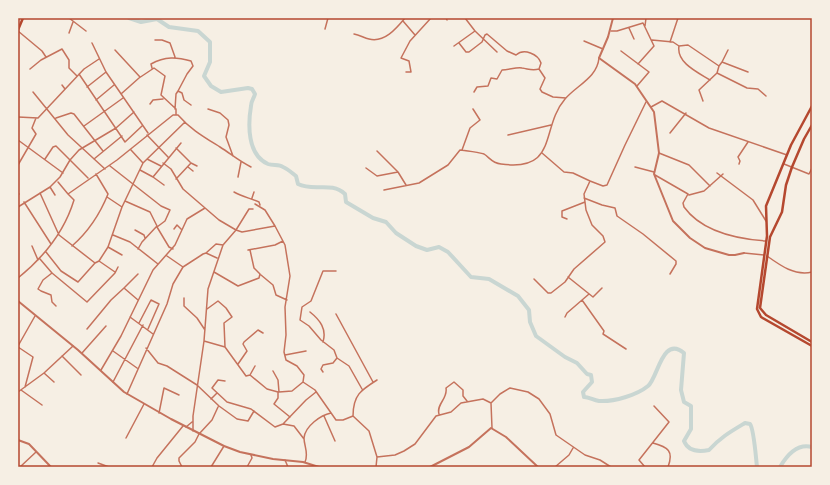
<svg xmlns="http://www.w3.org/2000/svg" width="830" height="485" font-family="'Crimson Pro',serif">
<rect width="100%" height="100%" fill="#f6efe4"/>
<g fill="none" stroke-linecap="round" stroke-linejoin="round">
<!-- river -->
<path stroke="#c9d6d2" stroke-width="4" d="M129 18 141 22 157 19 169 27 198 31 210 42V62L204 76 211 86 221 92 248 88 252 89 255 94C254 98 251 101 251 106 248 124 247 155 268 164 273 166 279 164 283 167 288 169 292 173 296 176L298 184C314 192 331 181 345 194L346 202 373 218 386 222 396 233 416 246 427 250 439 247 448 252 471 277 489 279 518 296 529 310 530 322 536 336 565 357 577 363 587 374 591 375 592 382 583 392 584 397C589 397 593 400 599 401 614 402 637 395 648 386 658 378 662 335 684 353L681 390 684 402 691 406V429L684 441C688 451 699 452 709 450 721 437 730 432 745 423L750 424C754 429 756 459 757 467
M780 467C787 455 797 443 812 447"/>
<!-- minor -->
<path stroke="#c5725c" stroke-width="1.5" d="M69 18 86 31
M446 18 447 20
M465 18 475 31
M403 21 415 35
M645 26 646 18
M629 28 634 39
M325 29 328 18
M18 31 42 51 46 57
M611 31H617L643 23 654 46 638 64
M69 33 73 22
M354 34C360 35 364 38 369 39 384 43 396 29 405 18
M155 40H162L170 43 175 57
M652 40 673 42 679 46 688 45 719 66 717 73 699 90 703 101
M584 41 603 49
M670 42 678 18
M92 43 106 72 148 133
M459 43 466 52H469L482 42 485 35 487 34 507 51 516 55C524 48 538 54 541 63L539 69C532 71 529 69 522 68 516 67 509 70 502 70L497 79 491 78 488 86 477 87 474 92
M454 46 475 31 497 52
M679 46C676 63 699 73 710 80
M115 50 140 77
M621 51 649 72 637 86
M722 62 728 50
M719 66 722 62 748 72
M152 68 151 64C165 56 177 57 191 61L193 66 187 74 178 91
M30 69 41 60 62 49 69 60V68L77 76
M539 69 545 78 540 89 542 92 553 97 566 98
M406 72H411L409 61 401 58 410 41 431 18
M717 73 747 88 758 89 766 96
M79 74 125 142 142 126
M62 85 65 89
M87 87 106 72
M33 92 68 135 105 169
M121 94 139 78 154 68 165 76 161 95 176 109V114
M96 100 114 85
M150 104 153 100 163 99
M651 107 662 101 709 128 787 155
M175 109 176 94 178 91 182 93 184 100 191 105
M208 109 220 113 228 120 229 125 226 137 233 156
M18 117 38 118 84 69 99 59
M56 118 71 113 74 114 103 151
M84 126 123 98
M670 133 686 113
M147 135 168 157
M508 135 551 125
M18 140 63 173
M176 148 190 162
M131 150 143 163
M462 150 470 128 480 120 473 109
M377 151 398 172 406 185
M659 153 689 165 710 186
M45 159 53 147 56 146 88 178
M94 159 122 136
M147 159 161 166
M163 163 171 169 183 189 219 220 236 230 249 209H253
M739 164 740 161 738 157 748 142
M784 164 809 174 812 168
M18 165 36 134 32 128 36 118
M110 166 161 206 170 210 165 221 157 227 169 247 173 249
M188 167 193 171
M635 167 654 172
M366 168 377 176 398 172
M140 170 153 177 181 143
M717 173 753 200 766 221
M655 175 688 194 683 203 684 207C702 232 737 239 766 241
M153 177 164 185
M238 177 241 162
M176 179 191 163 197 166
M590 181 603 186 607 185 625 145 646 102
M58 182 68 194
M50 187 55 195
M384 190 419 183 448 165 460 150C463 150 482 153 484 154 490 158 492 163 501 164 559 172 540 128 565 99 577 85 597 78 599 58
M234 192C243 197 250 198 259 202L260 205
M40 193 59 235 95 263 99 261 108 247 122 207 143 163 185 122
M18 194H19
M689 195 704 191 723 174
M107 197 122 207
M252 198 254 192
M584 198 602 205 615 208 617 216 643 234 676 261V264L670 274
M125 201 150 212 157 226 142 242 138 249
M24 202 51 244
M255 204 265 210 275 226
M18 207 50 187 60 177 70 160 79 150 116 128 134 112
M567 219 562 217V211L585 202
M174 229 177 225 181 229
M135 230 144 235 145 238
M113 235 130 242 158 264
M32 246 38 260
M72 246C88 232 100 214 108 194L96 174
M108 247 122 255
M248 250 275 245 283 241
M46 252 61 271 78 282 95 263
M206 253 216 244 223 245
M744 253 764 255
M767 256C781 266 795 276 812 272
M40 259 52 273 87 302 115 273 118 267
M99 261 115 272
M183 267 203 254 206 253 217 258
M336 271H323L311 301 302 307 300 320 309 326 321 340 334 350 337 358 349 366 362 389
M214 272 238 286 259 278 260 274 254 268 250 250
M52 273 43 280 38 289 41 291 51 295 52 302 56 306
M261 275 273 285 276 295 287 300
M568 277 593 297 602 288
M18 278C44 257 64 233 74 200L68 194 117 160 173 115H178C190 129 204 137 220 147 231 154 239 161 251 167
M534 279 548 293H551L565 282 574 269 605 242 603 236 592 225 586 210 584 194 590 181 573 173 564 172 542 153
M124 288 138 274
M184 298V306L197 318 205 330
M582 300 604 331 603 334 626 349
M207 309 218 301 226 308 232 317 224 323 225 347
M310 312C320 320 327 329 323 342
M336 314 373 382
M130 317 153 334
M565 317 567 313 589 294
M139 323 151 300 159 304 148 329
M87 329 111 300 124 288 138 300
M204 341 225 347 246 376 250 375
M18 346 35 316
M18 347 33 357 25 387
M146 348 158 363 167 366 197 385 219 406 237 419 248 421 254 411
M113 351 137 368
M82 353 106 326
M285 355 306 351
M62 356 81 375
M238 364 247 351 243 344 244 342 258 330 263 333
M255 366 250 375 267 389 278 392V398L274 404 290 417
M101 370 121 336 153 270 175 245 187 219 205 208
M273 371 278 380 279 392 292 391 303 382
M323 372 321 369 323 365 333 363 337 358
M44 373 54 382
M225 381 218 380 212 388 227 402 251 409 275 427 283 424 294 426 304 439
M113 382 143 325
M21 390 42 405
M18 392 44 373 73 346
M127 394 167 304 173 284 183 267 167 256
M211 399 217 393
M159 413 164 388 179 395
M439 414C436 404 448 399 446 388L454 382 463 390V396L467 401
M324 416 335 441
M353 416C353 395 361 390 377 380
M283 424 306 400 316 392
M186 427 192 422
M492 428 491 403 500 394 510 388 528 392 539 399 550 414 556 435 585 455 600 460 611 467
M193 431V416L204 341 208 289 223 245 236 230 242 232 275 226 285 245 290 276 285 307 286 335 284 352 286 360 297 366 304 375 303 382 315 390 336 420H343L353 416 369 431 377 457 395 455 404 451 415 444 436 416 451 412 461 403 483 399 491 403
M126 438 144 404
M653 443C668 447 674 451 668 467
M285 460 288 467
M305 462C309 453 304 446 304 438 305 426 321 415 331 413
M98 463 109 467
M20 467 36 452
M152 467 157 458 183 426
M182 467 179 461V458L195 442 199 434 212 420 218 407
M211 467 224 446
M247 467 252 458 251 455
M376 467 377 457
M555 467 569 455 573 448
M645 467 639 460 669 422 654 406"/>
<!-- tertiary -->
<path stroke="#c5725c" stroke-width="2" d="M613 18 608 37 599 58 635 84 654 112 659 153 654 174 673 221 690 238 705 248 729 255H735L744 253
M18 301 78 350 124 392 171 419 224 446 240 452 273 459 303 462 319 467
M18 440 29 444 51 467
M430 467 469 447 491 428 506 437 538 467"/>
<!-- primary -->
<path stroke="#b5482f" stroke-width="2.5" d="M18 30 23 18"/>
<!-- trunk -->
<path stroke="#b5482f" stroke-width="2.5" d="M812 106 791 145 766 206 767 236 757 309 761 317 812 346
M812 125 804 139 792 167 786 185 782 212 770 237 760 308 766 315 812 342"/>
</g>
<!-- border -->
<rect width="830" height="485" fill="none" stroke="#f6efe4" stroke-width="38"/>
<rect x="19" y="19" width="792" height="447" fill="none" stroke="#b5482f" stroke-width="1.5"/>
</svg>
